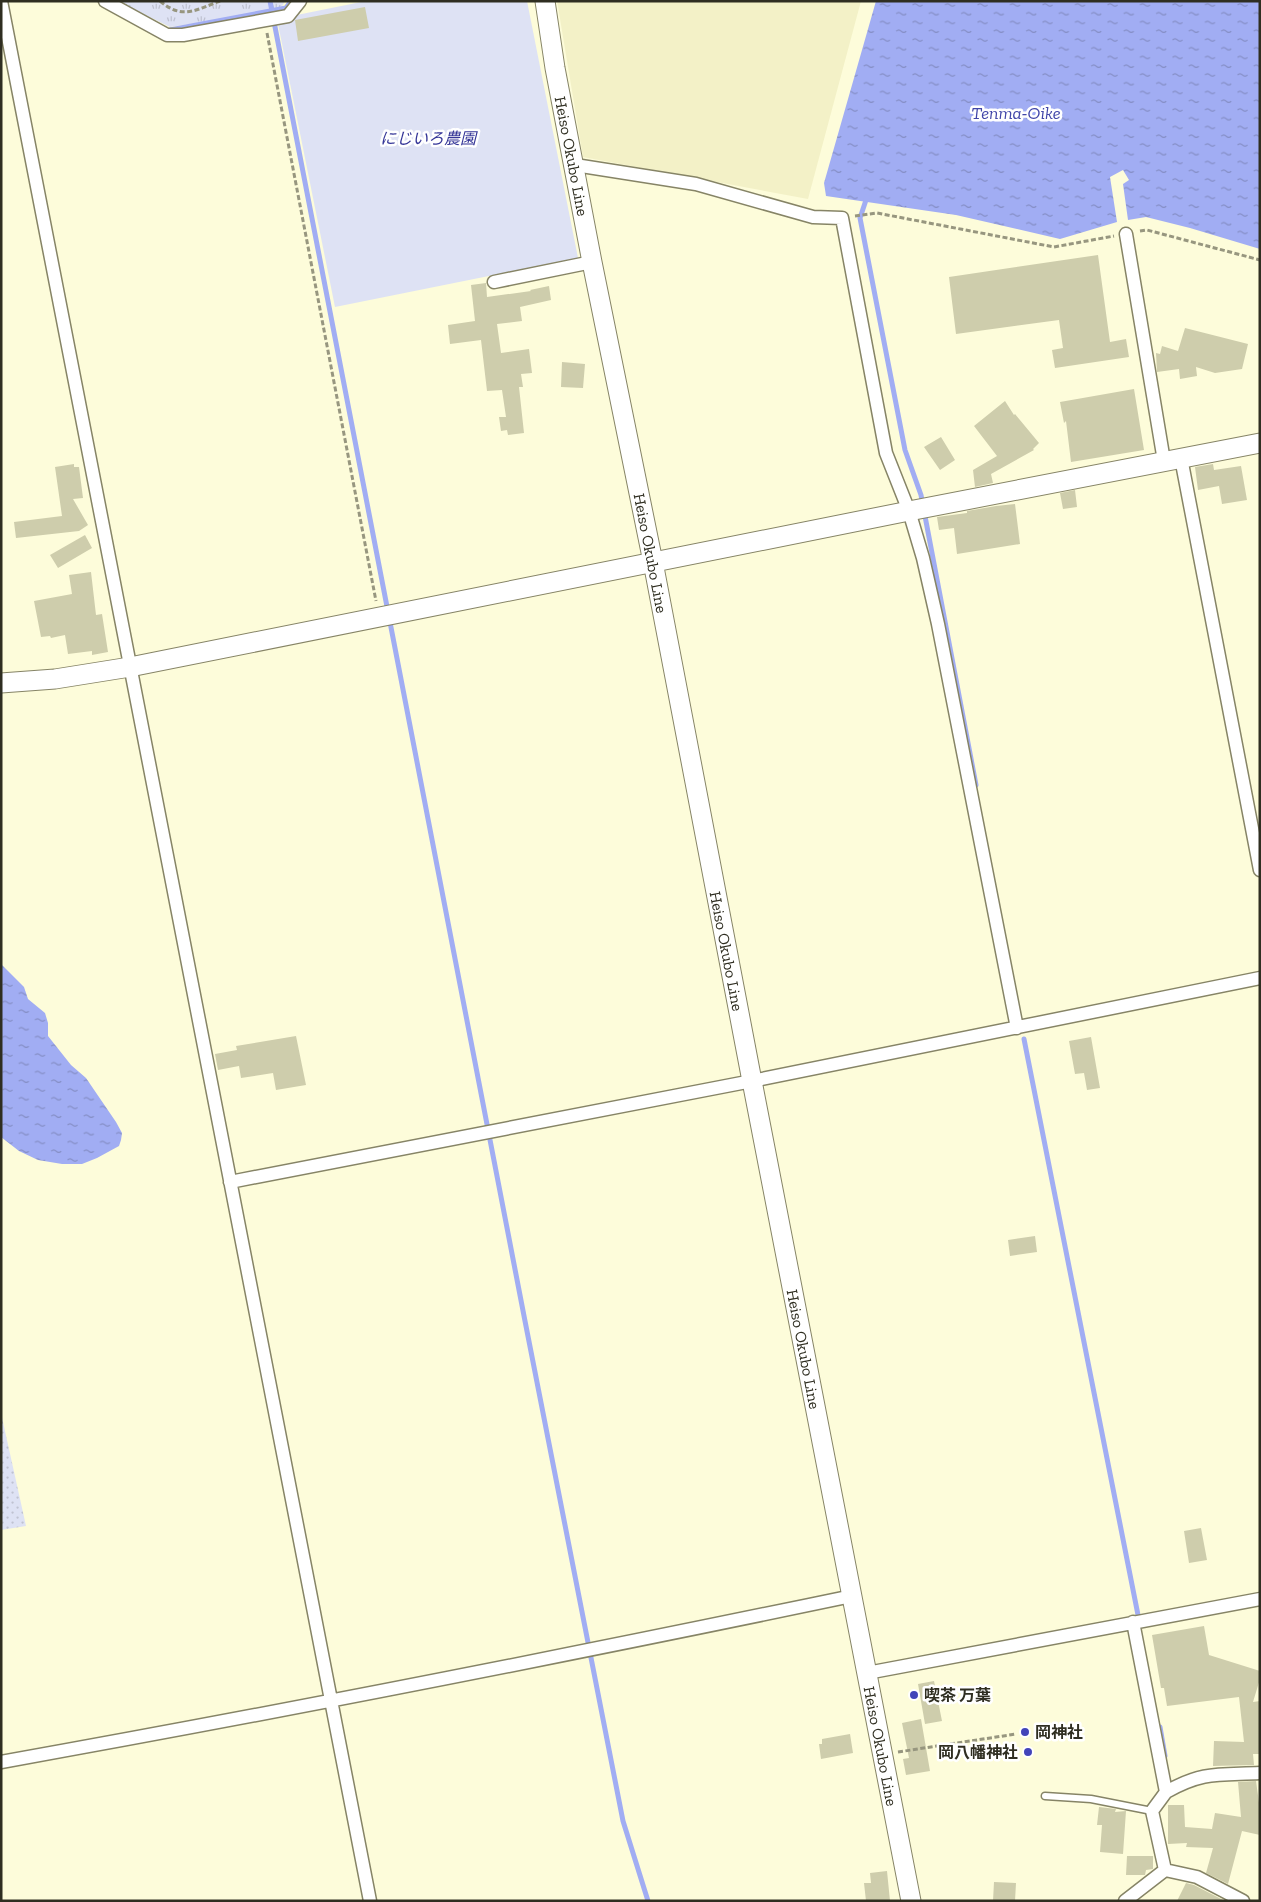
<svg xmlns="http://www.w3.org/2000/svg" width="1261" height="1902" font-family="'Zilla Slab','Noto Sans JP',serif">
<defs>
<pattern id="grass-dots" width="8" height="8" patternUnits="userSpaceOnUse" patternTransform="scale(1.25)"><rect width="8" height="8" fill="#dee2f4"/><path d="M2 2h.1M6 6h.1" fill="none" stroke="#bfc2d1" stroke-width="1.8" stroke-linecap="round"/></pattern>
<pattern id="park-tufts" width="24" height="20" patternUnits="userSpaceOnUse" patternTransform="scale(1.25)"><rect width="24" height="20" fill="#dee2f4"/><path d="M3 7l-1-3M5 7V3M7 7l1-3M15 17l-1-3M17 17v-4M19 17l1-3" fill="none" stroke="#bfc2d1"/></pattern>
<pattern id="water-ripples" width="26" height="14" patternUnits="userSpaceOnUse" patternTransform="scale(1.25)"><rect width="26" height="14" fill="#a1adf3"/><path d="M2 4q2-2 4 0t4 0M15 11q2-2 4 0t4 0" fill="none" stroke="#848dc4"/></pattern>
</defs>
<rect width="100%" height="100%" fill="#fdfcda"/>
<!-- built -->
<path fill="#f3f1c7" d="M557 1H861L808 199 583 157Z"/>
<!-- grass -->
<path fill="url(#grass-dots)" d="M1 1413 26 1526 1 1530Z"/>
<!-- park -->
<path fill="url(#park-tufts)" d="M117 1H285L280 10 170 27Z"/>
<!-- garden -->
<path fill="#dee2f4" d="M366 1H527L578 258 335 307 277 19Z"/>
<!-- water -->
<path fill="url(#water-ripples)" d="M876 1H1260V249L1190 228 1146 217 1128 220 1123 184 1129 180 1123 170 1110 177 1117 222 1060 239 956 215 826 196 824 183Z
M1 964 24 987 28 999 45 1013 48 1023V1036L71 1065 86 1078 116 1122 122 1133 121 1140 119 1146 97 1158 82 1164H62L38 1160 19 1151 1 1137Z"/>
<g fill="none" stroke-linecap="round" stroke-linejoin="round">
<!-- stream -->
<path stroke="#a1adf3" stroke-width="5" d="M270 1 525 1321 623 1821 648 1901
M170 30 286 8 291 1
M867 197 860 218 905 450 921 495 976 785
M1024 1039 1139 1620
M1160 1727 1165 1756"/>
</g>
<!-- building -->
<path fill="#cecdac" d="M365 7 369 28 298 41 295 20Z
M1098 255 1110 342 1126 339 1129 357 1055 368 1052 350 1063 348 1059 320 956 334 949 277Z
M486 283 487 297 531 291 530 290 549 286 551 300 520 307 522 321 497 324 501 353 529 349 532 373 521 374 523 387H519L524 433 508 435 507 430 501 431 499 417H506L502 390 487 391 481 340 450 344 448 325 475 321 471 285Z
M1185 328 1248 344 1242 369 1215 373 1196 367 1197 376 1180 379 1179 369 1157 372 1156 353 1160 354 1162 346 1178 351Z
M562 362 585 364 583 388 561 387Z
M1134 389 1144 450 1071 462 1066 421 1064 423 1060 402Z
M1005 401 1014 415 1015 414 1039 443 1033 449 1034 450 991 474 993 483 975 487 973 470 997 456 974 426Z
M941 437 955 460 940 470 924 447Z
M74 464V467H79L83 498 73 499 88 525 79 531 16 538 14 522 62 516 55 467Z
M1213 464 1214 470 1241 466 1247 500 1222 504 1219 486 1198 490 1195 467Z
M1075 490 1077 507 1063 509 1060 493Z
M1015 504 1020 544 957 554 954 528 939 530 937 517 967 513V511L996 506Z
M85 535 92 548 58 568 50 555Z
M91 572 96 615 102 614 108 652 92 655V651L68 654 65 635 51 638 50 636 41 637 34 601 72 594 69 575Z
M296 1036 306 1085 276 1090 273 1073 241 1078 239 1066 218 1070 215 1054 237 1050 236 1046Z
M1091 1037 1100 1088 1087 1090 1084 1073 1075 1074 1069 1041Z
M1035 1236 1037 1252 1010 1256 1008 1240Z
M1201 1528 1207 1560 1189 1563 1184 1531Z
M1204 1626 1209 1655 1260 1671V1679L1253 1702 1260 1701V1754H1253L1254 1765 1213 1766 1214 1741 1244 1742 1239 1697 1167 1706 1164 1688H1161L1152 1635Z
M934 1681 942 1721 925 1724 918 1684Z
M921 1719 930 1771 906 1775 903 1759 909 1758 902 1723Z
M850 1734 853 1753 821 1759 819 1744H822V1739Z
M1256 1781 1260 1810V1835L1242 1831 1228 1884 1206 1873 1213 1848 1186 1847 1187 1843 1168 1844V1805H1184L1185 1827 1212 1829 1215 1813 1241 1817 1238 1782Z
M1099 1807 1116 1809 1115 1812 1126 1811 1123 1854 1100 1852 1102 1825H1097Z
M1127 1856H1153V1869L1146 1870 1145 1875H1126Z
M887 1871 890 1901H866L864 1883H871L870 1873Z
M994 1882 1016 1883 1015 1901H993Z
M1186 1883 1194 1885 1225 1901H1177Z"/>
<g fill="none" stroke-linecap="round" stroke-linejoin="round">
<defs>
<path id="lane" d="M1045 1796 1091 1799 1152 1811"/>
<path id="street" d="M1 1 370 1901
M105 1 167 35H183L288 16 300 1
M575 165 696 184 813 217 842 218 886 453 909 511 923 558 938 624 1017 1028
M1126 234 1164 461
M494 282 592 262
M1181 458 1260 870
M230 1182 752 1081 1260 978
M1133 1622 1166 1792 1152 1811 1165 1870
M867 1673 1260 1599
M1 1762C286 1711 569 1655 852 1596
M1166 1792C1203 1771 1219 1775 1260 1773
M1125 1901 1165 1870 1197 1877 1243 1901"/>
<path id="secondary" d="M545 1 555 68 592 262 653 562 752 1081 911 1901
M1 683 55 679 130 667 909 511 1260 443"/>
</defs>
<!-- lane casing -->
<use href="#lane" stroke="#868466" stroke-width="9"/>
<!-- street casing -->
<use href="#street" stroke="#868466" stroke-width="15"/>
<!-- secondary casing -->
<use href="#secondary" stroke="#868466" stroke-width="21"/>
<!-- path -->
<path stroke="#97967f" stroke-width="3" stroke-dasharray="5 2.5" stroke-linecap="butt" d="M160 1C182 20 196 10 220 1
M267 33 376 601
M855 216 877 213 1054 247 1114 236
M1140 231 1147 230 1260 260
M898 1752 1016 1734"/>
<!-- lane -->
<use href="#lane" stroke="#fff" stroke-width="6"/>
<!-- street -->
<use href="#street" stroke="#fff" stroke-width="12"/>
<!-- secondary -->
<use href="#secondary" stroke="#fff" stroke-width="19"/>
</g>
<!-- markers -->
<g fill="#4244b9" stroke="#fff" stroke-width="2">
<circle cx="914" cy="1695" r="5"/>
<circle cx="1025" cy="1732" r="5"/>
<circle cx="1028" cy="1752" r="5"/>
</g>
<g text-anchor="middle" stroke-width="5" stroke-linejoin="round" paint-order="stroke">
<!-- park labels -->
<g font-size="16" font-style="italic" fill="#343597" stroke="#fff">
<text x="428" y="144">にじいろ農園</text>
</g>
<!-- street labels -->
<g font-size="16" fill="#2f2e21" stroke="#fff">
<text transform="translate(572 156) rotate(79)" y="6">Heiso Okubo Line</text>
<text transform="translate(651 553) rotate(79)" y="6">Heiso Okubo Line</text>
<text transform="translate(727 951) rotate(79)" y="6">Heiso Okubo Line</text>
<text transform="translate(804 1349) rotate(79)" y="6">Heiso Okubo Line</text>
<text transform="translate(881 1746) rotate(79)" y="6">Heiso Okubo Line</text>
</g>
<!-- poi labels -->
<g font-size="16" font-weight="bold" fill="#2f2e21" stroke="#fff" text-anchor="start">
<text x="924" y="1701">喫茶 万葉</text>
<text x="1035" y="1738">岡神社</text>
<text x="1018" y="1758" text-anchor="end">岡八幡神社</text>
</g>
<!-- water labels -->
<g font-size="18" font-style="italic" fill="#4146a9" stroke="#fff">
<text x="1016" y="119">Tenma-Oike</text>
</g>
</g>
<!-- border -->
<rect width="1261" height="1902" fill="none" stroke="#2f2e21" stroke-width="5"/>
</svg>
